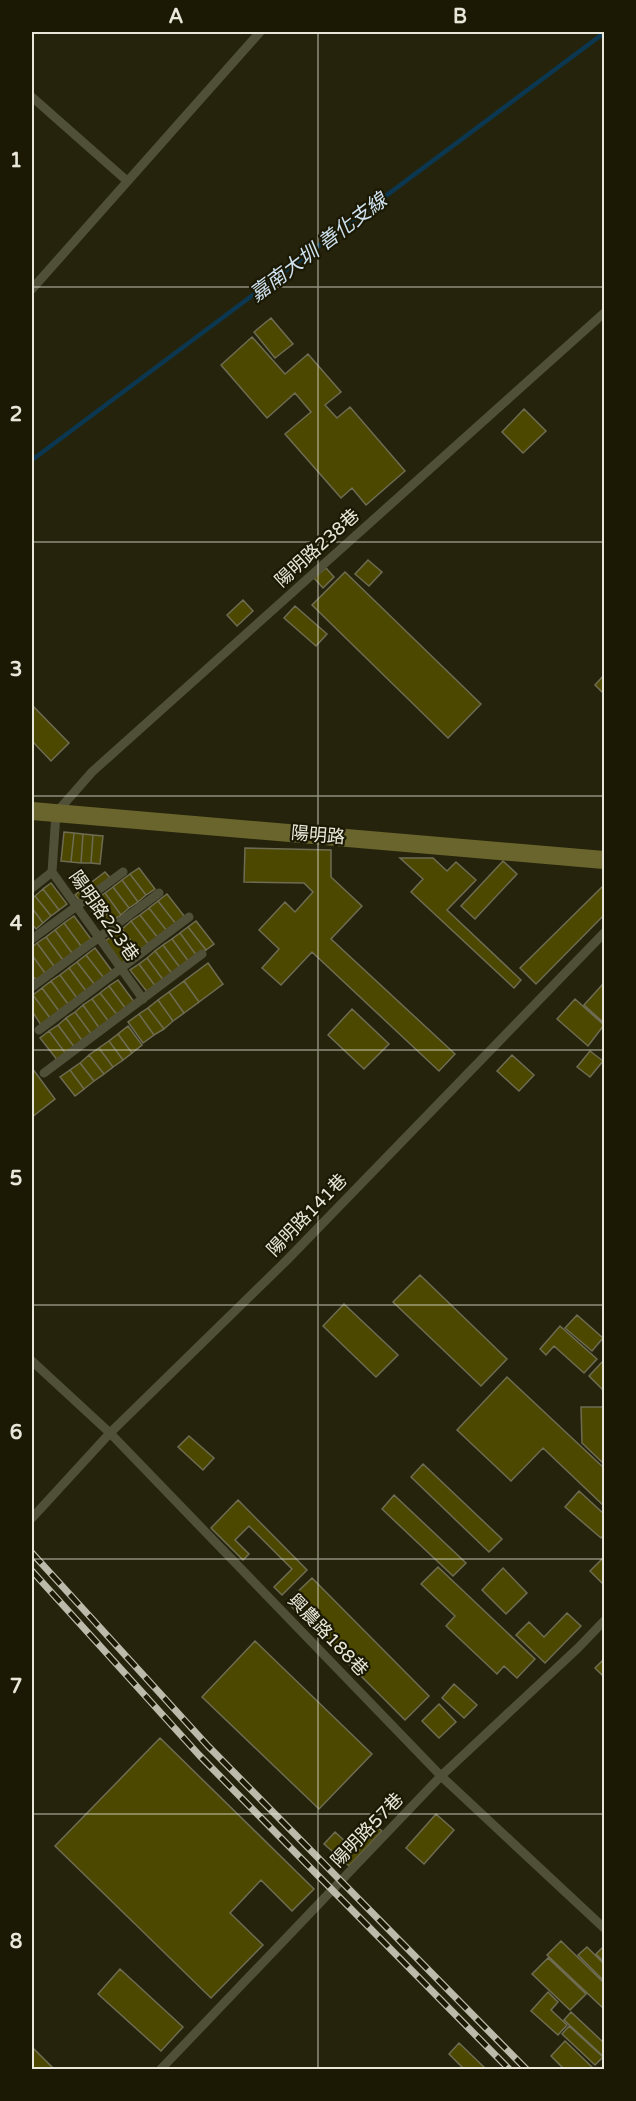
<svg xmlns="http://www.w3.org/2000/svg" width="636" height="2101" font-family="'Varela Round','Noto Sans TC',sans-serif">
<rect width="100%" height="100%" fill="#25230c"/>
<g fill="none" stroke-linecap="round" stroke-linejoin="round">
<!-- stream -->
<path stroke="#0b3850" stroke-width="4.5" d="M32 460 604 33"/>
</g>
<!-- building -->
<path fill="#4d4800" stroke="#6e6c53" stroke-width="1.5" d="M271 318 293 344 275 358 254 332Z
M252 337 285 374 308 354 341 392 325 405 337 418 350 407 405 471 366 505 352 488 341 498 285 434 311 412 295 393 267 418 221 365Z
M524 409 546 431 523 453 502 432Z
M368 560 382 572 369 586 355 574Z
M326 568 334 577 323 588 314 578Z
M345 572 481 704 448 738 312 605Z
M243 600 253 611 237 626 227 615Z
M295 606 327 634 316 646 284 618Z
M604 675V694L595 685Z
M32 705 69 743 51 761 32 741Z
M64 832 74 833 71 862 61 861Z
M74 833 83 834 81 863 71 862Z
M83 834 93 835 91 863H81Z
M93 835 103 836 100 864 91 863Z
M245 848 331 850V877L362 906 331 939 455 1054 439 1071 312 952 281 985 262 968 279 949 259 930 285 902 295 912 313 892 304 883 244 882Z
M400 858H433L447 871 456 862 476 880 447 910 521 980 514 988 411 892 423 879Z
M503 861 517 874 475 919 461 906Z
M139 868 155 889 146 895 130 874Z
M105 872 113 881 83 905 75 895Z
M130 874 146 895 138 902 122 880Z
M122 880 138 902 129 908 113 887Z
M51 883 67 904 59 910 43 889Z
M604 885V915L536 984 520 968Z
M113 887 129 908 121 915 105 893Z
M43 889 59 910 51 916 35 896Z
M105 893 121 915 112 921 96 899Z
M167 894 185 917 176 924 158 901Z
M35 896 51 916 43 923 32 908V898Z
M96 899 112 921 104 927 88 906Z
M158 901 176 924 167 931 149 908Z
M32 908 43 923 36 929 32 924Z
M149 908 167 931 158 938 140 915Z
M140 915 158 938 149 945 131 921Z
M74 916 91 939 81 946 64 923Z
M131 921 149 945 140 952 122 929Z
M196 921 214 944 206 950 188 927Z
M64 923 81 946 72 953 55 930Z
M188 927 206 950 197 956 180 933Z
M122 929 140 952 131 959 113 935Z
M55 930 72 953 63 960 46 937Z
M180 933 197 956 189 962 172 939Z
M113 935 131 959 122 965 104 942Z
M46 937 63 960 54 966 37 943Z
M172 939 189 962 181 969 163 945Z
M37 943 54 966 45 973 32 955V947Z
M163 945 181 969 173 975 155 951Z
M95 948 112 971 104 978 86 955Z
M155 951 173 975 164 981 147 958Z
M32 955 45 973 36 980 32 975Z
M86 955 104 978 95 985 77 962Z
M147 958 164 981 156 987 139 964Z
M77 962 95 985 86 991 69 968Z
M208 963 223 984 199 1002 184 981Z
M139 964 156 987 148 993 130 970Z
M69 968 86 991 77 998 60 975Z
M60 975 77 998 68 1004 51 981Z
M118 980 135 1003 126 1009 109 986Z
M51 981 68 1004 59 1011 42 988Z
M184 981 199 1002 184 1013 169 992Z
M602 985 604 987V1023L584 1005Z
M109 986 126 1009 118 1016 100 993Z
M42 988 59 1011 50 1018 33 995Z
M169 992 184 1013 173 1021 158 1000Z
M100 993 118 1016 109 1022 92 999Z
M33 995 50 1018 41 1025 32 1011Z
M92 999 109 1022 100 1029 83 1005Z
M575 999 604 1025 588 1046 557 1019Z
M158 1000 173 1021 164 1029 148 1008Z
M83 1005 100 1029 92 1035 75 1012Z
M148 1008 164 1029 154 1035 139 1014Z
M352 1009 389 1044 364 1069 328 1035Z
M75 1012 92 1035 83 1042 66 1018Z
M139 1014 154 1035 143 1043 128 1022Z
M66 1018 83 1042 75 1048 58 1025Z
M58 1025 75 1048 66 1054 49 1031Z
M128 1026 142 1045 132 1053 118 1034Z
M49 1031 66 1054 58 1061 40 1038Z
M118 1034 132 1053 123 1060 109 1041Z
M109 1041 123 1060 113 1067 99 1048Z
M99 1048 113 1067 104 1074 89 1055Z
M590 1051 603 1061 590 1077 577 1067Z
M89 1055 104 1074 94 1081 80 1063Z
M512 1055 534 1075 519 1091 497 1071Z
M80 1063 94 1081 84 1089 70 1070Z
M32 1068 55 1099 32 1117Z
M70 1070 84 1089 75 1096 60 1077Z
M420 1275 507 1359 481 1386 393 1302Z
M344 1304 398 1355 376 1377 323 1326Z
M577 1315 603 1338 592 1351 565 1328Z
M560 1326 597 1359 584 1373 554 1346 546 1355 540 1349Z
M604 1360V1391L589 1376Z
M507 1377 604 1468V1506L543 1448 511 1481 457 1430Z
M581 1407H604V1464L582 1443Z
M189 1436 214 1458 203 1470 178 1447Z
M423 1464 502 1539 489 1552 411 1477Z
M579 1491 604 1514V1534L601 1538 565 1507Z
M394 1495 466 1563 453 1576 382 1509Z
M238 1500 307 1570 282 1595 274 1587 292 1569 249 1526 235 1540 249 1554 243 1560 211 1528Z
M602 1559 604 1561V1585L590 1571Z
M438 1567 535 1659 517 1678 504 1666 497 1674 446 1626 455 1616 421 1584Z
M503 1568 527 1593 506 1614 482 1590Z
M312 1578 429 1696 405 1720 287 1602Z
M567 1613 581 1626 545 1663 516 1635 529 1622 544 1637Z
M255 1641 372 1754 319 1809 202 1697Z
M604 1659V1677L595 1668Z
M454 1684 477 1705 464 1718 442 1698Z
M439 1704 456 1722 439 1738 422 1721Z
M160 1738 314 1889 292 1911 261 1880 230 1913 263 1945 211 1998 55 1846Z
M436 1814 454 1830 424 1864 406 1848Z
M369 1820 382 1831 349 1866 324 1844 335 1832 347 1843Z
M561 1941 604 1983V2006L603 2008 547 1955Z
M604 1946V1962L596 1954Z
M587 1947 604 1964V1981L578 1955Z
M548 1958 586 1994 570 2010 532 1974Z
M120 1969 183 2027 161 2051 98 1994Z
M548 1992 558 2002 551 2010 567 2025 558 2035 531 2011Z
M571 2012 604 2043V2057L564 2020Z
M569 2026 603 2057 595 2065 562 2034Z
M565 2041 593 2068 591 2070H565L551 2056Z
M459 2043 487 2070H465L449 2054Z
M32 2047 55 2070H32Z"/>
<g fill="none" stroke-linecap="round" stroke-linejoin="round">
<!-- lane -->
<path stroke="#504f37" stroke-width="9" d="M32 97 126 180
M32 289 260 32
M32 888 52 872
M32 939 123 872
M32 987 159 893
M143 999 52 872 56 813 92 772 604 313
M39 1030 189 917
M44 1073 202 954
M32 1361 110 1433 441 1776 604 1928
M32 1518 110 1433 287 1260 604 933
M160 2070 441 1776 578 1648 604 1621"/>
<!-- secondary -->
<path stroke="#69652c" stroke-width="18" d="M32 811 604 860"/>
<defs>
<path id="rail" d="M32 1553 208 1746 527 2070
M32 1571 199 1755 510 2070"/>
</defs>
<!-- rail casing -->
<use href="#rail" stroke="#bcbbab" stroke-width="7"/>
<!-- rail -->
<use href="#rail" stroke="#1b1904" stroke-width="4.5" stroke-dasharray="14" stroke-linecap="butt"/>
</g>
<!-- grid -->
<path fill="none" stroke="#e8e7d9" stroke-width="1.5" stroke-opacity="0.55" d="M318 32V2070M32 287H604M32 542H604M32 796H604M32 1050H604M32 1305H604M32 1559H604M32 1814H604"/>
<g text-anchor="middle" stroke-width="4.5" stroke-linejoin="round" paint-order="stroke">
<!-- street labels -->
<g font-size="18" fill="#e8e7d9" stroke="#1b1904">
<text transform="translate(317 548) rotate(-42)" y="6">陽明路238巷</text>
<text transform="translate(318 835) rotate(5)" y="6">陽明路</text>
<text transform="translate(104 916) rotate(55)" y="6">陽明路223巷</text>
<text transform="translate(307 1215) rotate(-46)" y="6">陽明路141巷</text>
<text transform="translate(328 1635) rotate(46)" y="6">興農路188巷</text>
<text transform="translate(367 1830) rotate(-46)" y="6">陽明路57巷</text>
</g>
<!-- water labels -->
<g font-size="20" font-style="italic" fill="#cfe2ef" stroke="#1b1904">
<text transform="translate(318 247) rotate(-37)" y="7">嘉南大圳 善化支線</text>
</g>
</g>
<!-- border -->
<rect width="636" height="2101" fill="none" stroke="#1b1904" stroke-width="66"/>
<rect x="33" y="33" width="570" height="2035" fill="none" stroke="#e8e7d9" stroke-width="2"/>
<g font-size="20" text-anchor="middle" font-weight="bold" fill="#e8e7d9">
<text x="176" y="23">A</text>
<text x="460" y="23">B</text>
<text x="16" y="167">1</text>
<text x="16" y="421">2</text>
<text x="16" y="676">3</text>
<text x="16" y="930">4</text>
<text x="16" y="1185">5</text>
<text x="16" y="1439">6</text>
<text x="16" y="1693">7</text>
<text x="16" y="1948">8</text>
</g>
</svg>
